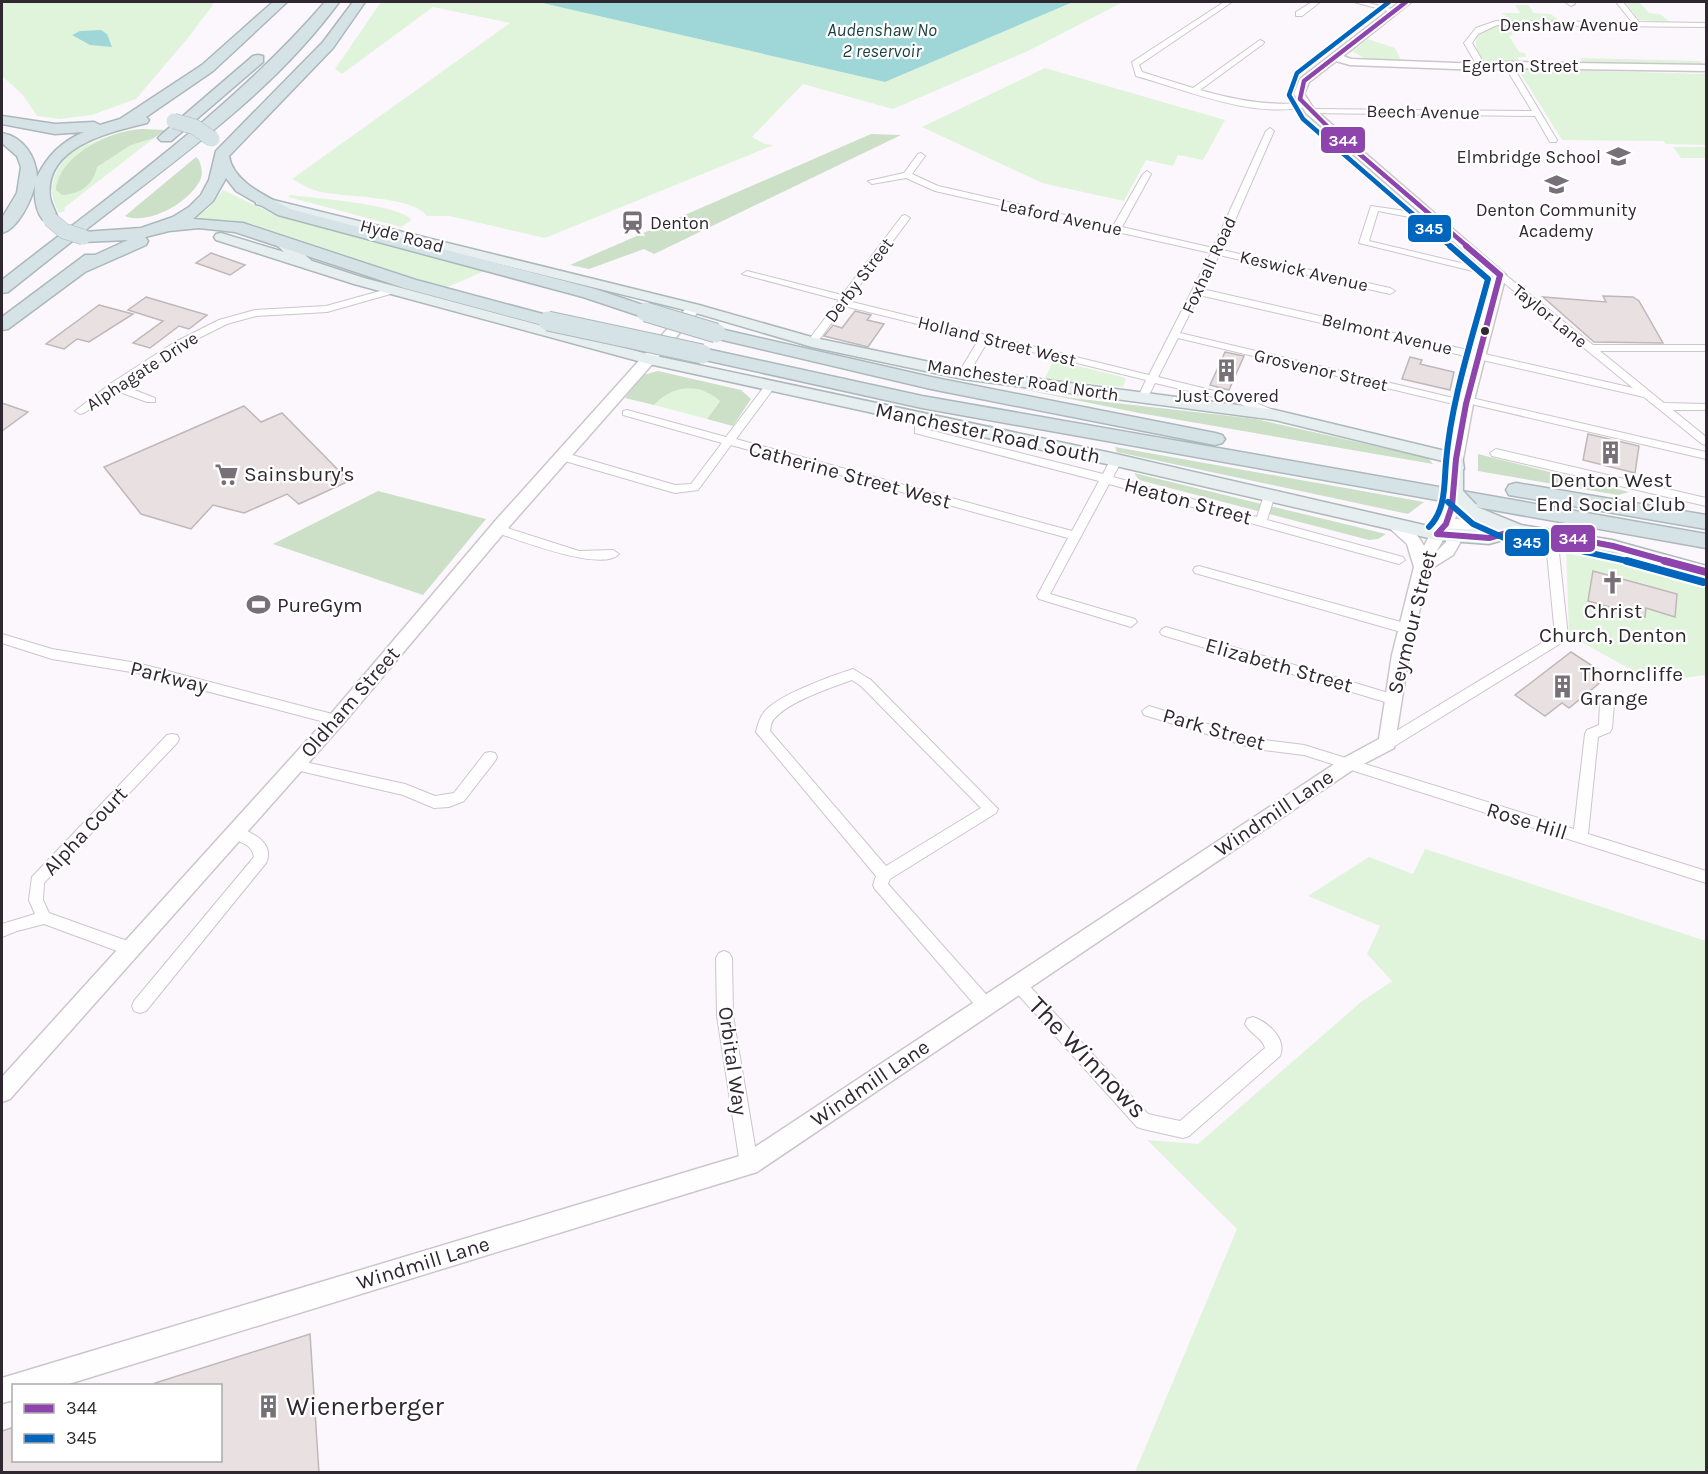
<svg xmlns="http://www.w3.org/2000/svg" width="1708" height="1474" font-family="Karla,sans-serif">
<rect width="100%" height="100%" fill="#fcf7fc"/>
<!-- green -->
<path fill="#e0f4db" d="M2 2H215L188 38 136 99 92 115 59 119 37 116 23 95 2 76Z
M381 2H538L885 82 1073 2H1123L1028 51 893 109 803 84 752 137 765 144 774 145 545 238 450 216H427C412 195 343 198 317 191 309 189 300 183 292 179L510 23 433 7 342 74 335 69Z
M1625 2H1639L1649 13 1660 14 1670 22 1639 20Z
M1515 5H1528L1534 13 1551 14 1558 20H1510L1502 13H1520Z
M1507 24 1513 35 1509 36 1519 52 1525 53 1526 57H1517L1520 62H1481C1469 34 1479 28 1507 24Z
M1368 39 1395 48 1401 60H1367L1352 51Z
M1580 58 1700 61 1704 67 1584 64Z
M1045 68 1225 120 1203 160 1178 155 1173 166 1146 160 1124 201 1042 183 922 127Z
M1522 69 1706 74V145L1666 144 1663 141 1562 140 1519 71Z
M118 132C90 144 73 159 56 184L97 167 131 145 154 138 64 208 65 211 59 213C42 184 60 160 82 142L89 144Z
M1673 147H1706V158H1681Z
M223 190 271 213 485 271 445 288 252 224 229 220 188 221 208 209Z
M290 195C315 198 398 204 412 220L401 227 288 197Z
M1054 360 1126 378 1123 387 1044 379Z
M689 387 711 393 720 400 707 419 654 405 666 392Z
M1566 546 1706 584V675L1653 682 1569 635Z
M1425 849 1706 941V1472H1135L1237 1229 1147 1140 1198 1144 1361 1002 1392 981 1367 954 1380 926 1308 896 1369 857 1413 874Z"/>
<!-- forest -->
<path fill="#ccdfc7" d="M142 129 165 130 154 138 131 145 97 167C93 185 81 194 62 195L56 190C59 155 111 130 142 129Z
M871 134 901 135 654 254 644 249 589 269 570 265Z
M196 157 199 160C201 166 203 172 201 178 192 201 149 226 125 216Z
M658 371 741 390 751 399 733 426 707 419 720 401C699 382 672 385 654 405L625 398 643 375Z
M1011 387 1072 398 1256 419 1428 458 1433 464 1139 413Z
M1115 447 1424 502 1408 514 1117 452Z
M1478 454 1629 492 1618 495 1478 471Z
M1134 473 1386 534 1378 539 1369 540 1139 480Z
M378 491 486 519 423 595 273 544Z"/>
<!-- water -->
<path fill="#9fd7d8" d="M538 2H1073L885 82Z
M101 30 107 34 112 47 90 45 72 35 80 31Z"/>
<!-- building -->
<path fill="#e9e0e1" stroke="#c0b7b8" stroke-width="1.5" d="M211 253 245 265 230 275 196 263Z
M1603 296 1633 297 1639 301 1663 343 1594 342 1543 297 1606 302Z
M146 297 207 315 189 329 179 326 150 348 133 343 163 321 128 310Z
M99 305 133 314 89 342 77 339 64 349 46 344Z
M855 311 871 315 867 320 884 324 868 347 824 336 833 325 842 328Z
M1225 352 1244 356 1229 390 1210 385Z
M1410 357 1422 360 1420 364 1454 372 1450 390 1402 379Z
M2 403 28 412 2 431Z
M244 406 261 422 282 413 349 481 299 504 287 494 244 513 213 505 191 529 141 514 104 467Z
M1588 434 1639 446 1635 473 1583 460Z
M1593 571 1677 594 1675 617 1646 608 1645 617 1588 601Z
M1571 652 1608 676 1569 708 1562 703 1545 716 1515 695Z
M310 1334 319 1473H2V1431L14 1427V1461H220V1386H155V1383Z"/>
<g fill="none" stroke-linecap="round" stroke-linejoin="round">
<defs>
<path id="street" d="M1224 2H1232L1139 65 1142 72 1193 88 1260 40 1264 42 1263 44 1200 90C1235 100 1268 106 1304 103H1307V107C1249 118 1190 91 1136 76L1132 62Z
M1312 2H1320L1302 16H1296V12Z
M1354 2H1365L1399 11 1395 13Z
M1565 2H1573L1575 4 1571 6Z
M1616 2H1623L1639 22 1706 23V27L1497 25 1478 34 1472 43 1486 67 1482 69 1478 67 1464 43 1476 28 1496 21 1632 22Z
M1505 63 1512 65 1557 140 1556 142H1550L1535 116 1310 113 1306 111 1310 109 1532 111 1504 65Z
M1270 128 1274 131 1222 250 1390 288 1395 291 1390 294 1219 255 1202 289 1633 388 1497 277 1359 243 1371 206 1419 213 1432 211V215L1420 219 1378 211 1369 241 1503 273 1593 345H1706V351H1600L1664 403 1706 404V410H1673L1706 437V445L1702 444 1644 397 1199 295 1180 333 1462 400 1467 397 1706 452V459L1471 404 1466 407 1178 338 1158 377 1243 398 1278 412V416H1270L1235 402 1155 383 1147 399H1139L1138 397 1146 380 988 341 967 376 963 377 958 374 979 339 844 306 816 344H808L807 342 839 300 742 274 747 271 842 295 902 216 905 215 910 218 848 301 1149 375 1211 253 935 191 906 178 872 184 868 181 904 173 918 154 921 153 925 156 912 174 938 186 1113 226 1143 174 1147 171 1151 174 1122 227 1213 248 1266 131Z
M391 288 396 291 394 293 327 312 256 316 227 324 183 346 124 386 155 398V402H147L117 391 84 413 80 414 75 411 110 384 175 342 219 320 255 310 326 306Z
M771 382 776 385 736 439 1072 531 1099 481 915 433V419L920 416 925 419V429L1103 474 1112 457H1120L1122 460 1113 477 1257 517 1265 492H1273L1275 495 1267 520 1403 557 1405 560 1399 564 1109 484 1050 594 1135 619 1137 622 1131 627 1039 599 1037 596 1068 538 731 445 698 490 675 493 558 459 556 456 562 452 675 485 691 484 722 443 623 415V411L627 410 726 437 767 383Z
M1496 449 1706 498V506L1492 456 1490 453Z
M498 525 579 551 613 550 619 554C602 573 517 539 494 532L492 529 494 526Z
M1553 549 1559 553 1568 637 1566 640 1393 747H1383L1381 743 1383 739 1555 635 1547 553Z
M1199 566 1408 624 1414 629 1408 634 1195 573 1193 570 1195 567Z
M1166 627 1392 694 1399 699 1392 704 1162 635 1160 632 1162 629Z
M2 634 52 649 137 663 336 715 343 720 336 725 137 673 52 659 2 643Z
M853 669 871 680 998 809 996 813 890 879 888 884 992 1001 994 1006 992 1011 986 1013 980 1011 875 889 873 885 876 876 756 732C758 724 760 716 766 710 781 694 831 676 853 669ZM852 680 861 686 981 808 886 866 770 731C771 726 771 721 775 718 790 701 830 688 852 680Z
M1607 698 1614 703 1612 728 1610 732 1598 737 1588 834 1706 871V883L1304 755 1256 749 1144 715 1142 711 1149 706 1256 739 1304 745 1574 829 1585 734 1587 730 1599 725 1600 703Z
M172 734 177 735 179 739 177 743 44 883 43 900 49 913 133 943 136 948 133 953 128 955 44 924 17 931 2 937V924L35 914 29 900 32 877 167 735Z
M490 752 495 753 497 757 495 761 464 801 449 807 434 808 403 795 296 770 291 769 289 765 291 761 296 760 405 784 435 796 454 793 485 753Z
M234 826C249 831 276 842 266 863L146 1011 140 1013 134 1011 132 1006 134 1001 254 857C251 840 235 844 227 832L229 828Z
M724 951 729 953 732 958 733 1016 758 1164 755 1170 749 1172 743 1170 740 1164 717 1016 716 958 719 953Z
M1018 977 1023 979 1148 1114 1180 1121 1265 1048C1263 1038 1250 1034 1245 1024L1247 1019 1253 1017C1268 1022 1287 1039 1280 1056L1189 1136 1183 1138 1143 1129 1137 1127 1013 989 1010 984 1013 979Z"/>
<path id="secondary" d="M1400 2H1411L1343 56 1351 59 1482 64 1508 62 1706 65V71L1508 68 1482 70 1350 65 1336 61 1309 82 1304 94 1314 109 1506 275 1473 404 1463 459 1456 464 1449 459 1459 404 1493 276 1306 113 1294 94 1300 79Z
M694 304 701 308 699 311 508 528 342 725 10 1099 2 1102V1077L330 715 496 520 689 305Z
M1452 501 1460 506 1455 519 1503 522 1511 527 1503 532 1460 530 1464 536 1453 555 1429 570 1409 655 1394 748 1354 769 757 1172 62 1386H14V1400L2 1403V1378L743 1155 1342 759 1379 739 1392 655 1414 567 1407 544 1385 524 1393 519C1407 523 1417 533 1424 546L1447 502ZM1446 535V542L1436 552Z"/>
<path id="primary" d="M261 197 699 305 815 338 963 369 1275 410 1462 455 1464 469 1455 475 1449 473 1447 462 1275 420 963 379 812 347 689 311 256 204V198Z
M221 233 284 252 272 240 279 236 284 237 312 261 364 278 651 355 1116 454 1437 528 1495 530 1464 514 1461 510 1464 506 1470 504 1521 525 1612 540 1706 566V578L1612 552 1517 536 1489 544 1437 540 1116 466 649 364 354 284 216 240 214 237 216 234Z"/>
<path id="highway" d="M273 2H287L213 71 146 117 149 120 147 123C111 132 44 146 50 197 51 204 56 212 58 219L56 222 50 224C36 220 34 198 35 185 31 201 18 229 2 233V218L17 193 21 167 17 156 2 143V133C23 137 36 156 37 177 47 156 62 141 84 132L55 134 2 124V116L55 124 94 122 100 125 120 119 202 65Z
M325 2H339C271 95 172 162 83 232L141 228 173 217 189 207 201 195 209 180 216 151 323 42 353 2H365L333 48 229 156C233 183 269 197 290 209L595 289 652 308 655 312 652 316H640L583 297 278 215 236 191 226 178 213 201 193 219 243 223 416 280 554 317 557 321 554 325H542L404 288 235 232 199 228 169 231 145 237 148 241 146 245 85 272 8 329 2 330V317L85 255H95L128 240 83 242 76 238 8 292 2 293V280C114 192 232 110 325 2Z
M258 55 263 56V62L171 141H161L158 138 161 135 253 56Z
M716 328 931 377 1215 433 1222 435 1225 439 1222 443 1215 445 931 389 710 337 707 333 710 329Z
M702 348 922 396 1706 534V548L922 408 696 358 693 354 696 350Z
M1516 483 1706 515V529L1509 495 1506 490 1509 485Z"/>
</defs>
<!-- street casing -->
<use href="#street" stroke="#ccc6cc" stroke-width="2"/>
<!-- secondary casing -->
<use href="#secondary" stroke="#ccc6cc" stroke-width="3"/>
<!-- primary casing -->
<use href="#primary" stroke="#abb8bc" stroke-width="3"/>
<!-- highway casing -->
<use href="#highway" stroke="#abb8bc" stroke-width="3"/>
<!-- street -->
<use href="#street" fill="#fffeff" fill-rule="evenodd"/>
<!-- secondary -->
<use href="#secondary" fill="#fffeff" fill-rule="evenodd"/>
<!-- primary -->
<use href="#primary" fill="#e6eef0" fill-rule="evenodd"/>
<!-- highway -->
<use href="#highway" fill="#d5e3e6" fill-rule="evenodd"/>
<defs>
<path id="primary-bridge" d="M1455 469V494L1470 510"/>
<path id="highway-bridge-far1" d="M174 121 195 127 212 139
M50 219 64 231 83 237"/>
<path id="highway-bridge" d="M646 312 716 333
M548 321 702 354"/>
</defs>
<!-- primary-bridge casing -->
<use href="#primary-bridge" stroke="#abb8bc" stroke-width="19" stroke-linecap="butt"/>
<!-- highway-bridge-far1 casing -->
<use href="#highway-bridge-far1" stroke="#abb8bc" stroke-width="16" stroke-linecap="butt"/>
<!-- highway-bridge casing -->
<use href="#highway-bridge" stroke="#abb8bc" stroke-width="21" stroke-linecap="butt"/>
<!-- primary-bridge -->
<use href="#primary-bridge" stroke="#e6eef0" stroke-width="16"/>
<!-- highway-bridge-far1 -->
<use href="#highway-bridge-far1" stroke="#d5e3e6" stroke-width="15"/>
<!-- highway-bridge -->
<use href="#highway-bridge" stroke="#d5e3e6" stroke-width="19"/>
<defs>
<path id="bus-1-far2" d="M1406 2 1304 81 1300 99 1328 127 1468 247"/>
<path id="bus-1-far1" d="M1466 246 1500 275
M1437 534 1489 538 1514 531 1550 534 1613 546 1670 562
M1437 534 1446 524 1452 506 1456 459 1466 404 1500 275"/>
<path id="bus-1" d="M1665 561 1706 572"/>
<path id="bus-2-far2" d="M1389 2 1297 73 1289 95 1303 119 1451 247"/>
<path id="bus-2-far1" d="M1448 502 1473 524 1511 541 1549 544 1632 562
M1429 527C1446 510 1444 485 1446 462 1451 401 1472 339 1488 279L1450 246"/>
<path id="bus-2" d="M1627 561 1703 582"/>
</defs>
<!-- bus-1-far2 casing -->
<use href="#bus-1-far2" stroke="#fff" stroke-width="8"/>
<!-- bus-1-far1 casing -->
<use href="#bus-1-far1" stroke="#fff" stroke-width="10"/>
<!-- bus-1 casing -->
<use href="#bus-1" stroke="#fff" stroke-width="12"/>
<!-- bus-2-far2 casing -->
<use href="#bus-2-far2" stroke="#fff" stroke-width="8"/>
<!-- bus-2-far1 casing -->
<use href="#bus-2-far1" stroke="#fff" stroke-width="10"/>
<!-- bus-2 casing -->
<use href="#bus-2" stroke="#fff" stroke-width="12"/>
<!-- bus-1-far2 -->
<use href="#bus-1-far2" stroke="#8e44ad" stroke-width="4.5"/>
<!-- bus-1-far1 -->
<use href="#bus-1-far1" stroke="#8e44ad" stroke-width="6"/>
<!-- bus-1 -->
<use href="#bus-1" stroke="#8e44ad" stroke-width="8"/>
<!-- bus-2-far2 -->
<use href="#bus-2-far2" stroke="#0065bd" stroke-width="4.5"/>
<!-- bus-2-far1 -->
<use href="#bus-2-far1" stroke="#0065bd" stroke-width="6"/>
<!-- bus-2 -->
<use href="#bus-2" stroke="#0065bd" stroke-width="8"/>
</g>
<!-- icons -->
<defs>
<symbol id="school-bare" viewBox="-9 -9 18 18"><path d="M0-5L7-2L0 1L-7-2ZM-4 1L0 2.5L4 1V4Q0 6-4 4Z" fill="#777077" stroke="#fff" stroke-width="2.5" paint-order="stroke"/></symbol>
<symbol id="station-bare" viewBox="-9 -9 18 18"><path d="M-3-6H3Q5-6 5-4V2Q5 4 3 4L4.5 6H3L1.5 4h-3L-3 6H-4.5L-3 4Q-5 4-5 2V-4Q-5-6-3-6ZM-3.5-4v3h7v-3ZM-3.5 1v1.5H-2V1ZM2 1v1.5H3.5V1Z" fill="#777077" stroke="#fff" stroke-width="2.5" paint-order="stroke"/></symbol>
<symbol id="building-bare" viewBox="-9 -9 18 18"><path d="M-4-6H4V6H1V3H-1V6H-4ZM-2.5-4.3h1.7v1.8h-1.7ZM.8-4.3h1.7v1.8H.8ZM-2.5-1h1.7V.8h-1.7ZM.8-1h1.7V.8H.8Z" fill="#777077" stroke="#fff" stroke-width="2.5" paint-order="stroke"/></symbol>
<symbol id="supermarket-bare" viewBox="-9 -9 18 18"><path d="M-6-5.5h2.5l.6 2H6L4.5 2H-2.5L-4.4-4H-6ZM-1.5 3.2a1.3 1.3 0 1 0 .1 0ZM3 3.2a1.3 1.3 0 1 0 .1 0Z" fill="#777077" stroke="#fff" stroke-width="2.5" paint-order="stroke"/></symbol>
<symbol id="church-bare" viewBox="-9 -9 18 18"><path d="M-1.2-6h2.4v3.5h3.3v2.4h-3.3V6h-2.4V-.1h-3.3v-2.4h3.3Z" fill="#777077" stroke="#fff" stroke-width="2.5" paint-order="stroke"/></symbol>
<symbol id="stadium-bare" viewBox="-9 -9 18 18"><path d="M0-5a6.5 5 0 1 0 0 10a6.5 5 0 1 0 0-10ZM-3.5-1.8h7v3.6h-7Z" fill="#777077" stroke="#fff" stroke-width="2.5" paint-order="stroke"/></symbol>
</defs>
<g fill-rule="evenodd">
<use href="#school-bare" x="1602" y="140" width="33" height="33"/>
<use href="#school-bare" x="1540" y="168" width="33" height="33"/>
<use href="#station-bare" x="616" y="206" width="33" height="33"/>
<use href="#building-bare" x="1210" y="354" width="33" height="33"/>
<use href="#building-bare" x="1594" y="436" width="33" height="33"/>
<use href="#supermarket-bare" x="210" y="458" width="33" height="33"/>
<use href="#church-bare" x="1596" y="566" width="33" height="33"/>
<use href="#stadium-bare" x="242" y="588" width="33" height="33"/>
<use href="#building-bare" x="1546" y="670" width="33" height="33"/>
<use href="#building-bare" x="252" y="1390" width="33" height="33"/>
</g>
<!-- markers -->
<circle fill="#2f2830" stroke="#fff" stroke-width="2" cx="1485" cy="331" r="5"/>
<g text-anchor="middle" stroke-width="4.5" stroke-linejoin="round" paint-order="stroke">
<!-- far-street labels -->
<g font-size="18" fill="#2f2830" stroke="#fff">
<text x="1569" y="31">Denshaw Avenue</text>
<text x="1520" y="72">Egerton Street</text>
<text transform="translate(1423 112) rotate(1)" y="6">Beech Avenue</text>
<text transform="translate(1061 217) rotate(12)" y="6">Leaford Avenue</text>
<text transform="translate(402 236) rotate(15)" y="6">Hyde Road</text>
<text transform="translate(1209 265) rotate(-65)" y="6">Foxhall Road</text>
<text transform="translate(1304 271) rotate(13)" y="6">Keswick Avenue</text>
<text transform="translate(859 280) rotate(-53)" y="6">Derby Street</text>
<text transform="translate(1550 316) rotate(39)" y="6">Taylor Lane</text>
<text transform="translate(1387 334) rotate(13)" y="6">Belmont Avenue</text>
<text transform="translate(997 341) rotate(14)" y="6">Holland Street West</text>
<text transform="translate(1321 370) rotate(13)" y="6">Grosvenor Street</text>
<text transform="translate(142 371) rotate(-33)" y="6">Alphagate Drive</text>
<text transform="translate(1023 380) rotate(9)" y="6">Manchester Road North</text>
</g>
<!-- far-water labels -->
<g font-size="18" font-style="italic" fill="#1c4343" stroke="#fff">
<text x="882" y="36">Audenshaw No<tspan x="882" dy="21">2 reservoir</tspan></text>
</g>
<!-- far-poi labels -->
<g font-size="18" fill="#2f2830" stroke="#fff">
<text x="1601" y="163" text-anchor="end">Elmbridge School</text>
<text x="1556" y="216">Denton Community<tspan x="1556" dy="21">Academy</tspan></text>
<text x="650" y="229" text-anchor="start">Denton</text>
<text x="1227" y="402">Just Covered</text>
</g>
<!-- street labels -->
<g font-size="21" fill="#2f2830" stroke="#fff">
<text transform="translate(988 433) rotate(12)" y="7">Manchester Road South</text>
<text transform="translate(850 475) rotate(15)" y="7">Catherine Street West</text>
<text transform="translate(1188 501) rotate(15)" y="7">Heaton Street</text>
<text transform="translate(1412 622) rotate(-76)" y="7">Seymour Street</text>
<text transform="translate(1279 665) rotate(16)" y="7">Elizabeth Street</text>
<text transform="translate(169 677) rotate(14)" y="7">Parkway</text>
<text transform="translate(350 702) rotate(-49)" y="7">Oldham Street</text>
<text transform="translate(1214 729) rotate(16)" y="7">Park Street</text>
<text transform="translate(1274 813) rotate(-34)" y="7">Windmill Lane</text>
<text transform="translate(1527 821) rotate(17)" y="7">Rose Hill</text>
<text transform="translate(85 831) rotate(-47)" y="7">Alpha Court</text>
<text transform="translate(733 1061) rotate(82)" y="7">Orbital Way</text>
<text transform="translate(870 1083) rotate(-34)" y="7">Windmill Lane</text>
<text transform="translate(423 1263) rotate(-17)" y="7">Windmill Lane</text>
</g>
<!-- poi labels -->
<g font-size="21" fill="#2f2830" stroke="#fff" text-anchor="start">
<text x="244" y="481">Sainsbury's</text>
<text x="1611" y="487" text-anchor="middle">Denton West<tspan x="1611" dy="24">End Social Club</tspan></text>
<text x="277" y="612">PureGym</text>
<text x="1613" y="618" text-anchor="middle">Christ<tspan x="1613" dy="24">Church, Denton</tspan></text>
<text x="1580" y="681">Thorncliffe<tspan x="1580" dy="24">Grange</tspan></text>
</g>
<!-- near-street labels -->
<g font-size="26" fill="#2f2830" stroke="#fff">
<text transform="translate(1088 1057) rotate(46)" y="9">The Winnows</text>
</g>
<!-- near-poi labels -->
<g font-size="26" fill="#2f2830" stroke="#fff" text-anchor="start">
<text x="286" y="1415">Wienerberger</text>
</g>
</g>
<g stroke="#fff" stroke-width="2">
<rect x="1320" y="126" width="46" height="28" rx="6" fill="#8e44ad"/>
<rect x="1407" y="214" width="45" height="29" rx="6" fill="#0065bd"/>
<rect x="1550" y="524" width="46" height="29" rx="6" fill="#8e44ad"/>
<rect x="1504" y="528" width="46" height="29" rx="6" fill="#0065bd"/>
</g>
<g font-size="16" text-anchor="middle" font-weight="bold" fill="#fff">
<text x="1343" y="146">344</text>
<text x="1429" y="234">345</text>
<text x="1573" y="544">344</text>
<text x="1527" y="548">345</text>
</g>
<!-- border -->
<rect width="1708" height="1474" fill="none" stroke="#2f2830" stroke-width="6"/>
<!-- legend -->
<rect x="12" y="1384" width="210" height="78" fill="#ffffff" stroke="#aca9ac" stroke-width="1.5"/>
<rect x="24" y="1404" width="30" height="9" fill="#8e44ad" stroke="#aca9ac" stroke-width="1.5"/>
<text x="66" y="1414" font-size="18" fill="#2f2830">344</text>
<rect x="24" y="1434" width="30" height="9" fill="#0065bd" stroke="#aca9ac" stroke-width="1.5"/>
<text x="66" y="1444" font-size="18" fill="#2f2830">345</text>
</svg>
